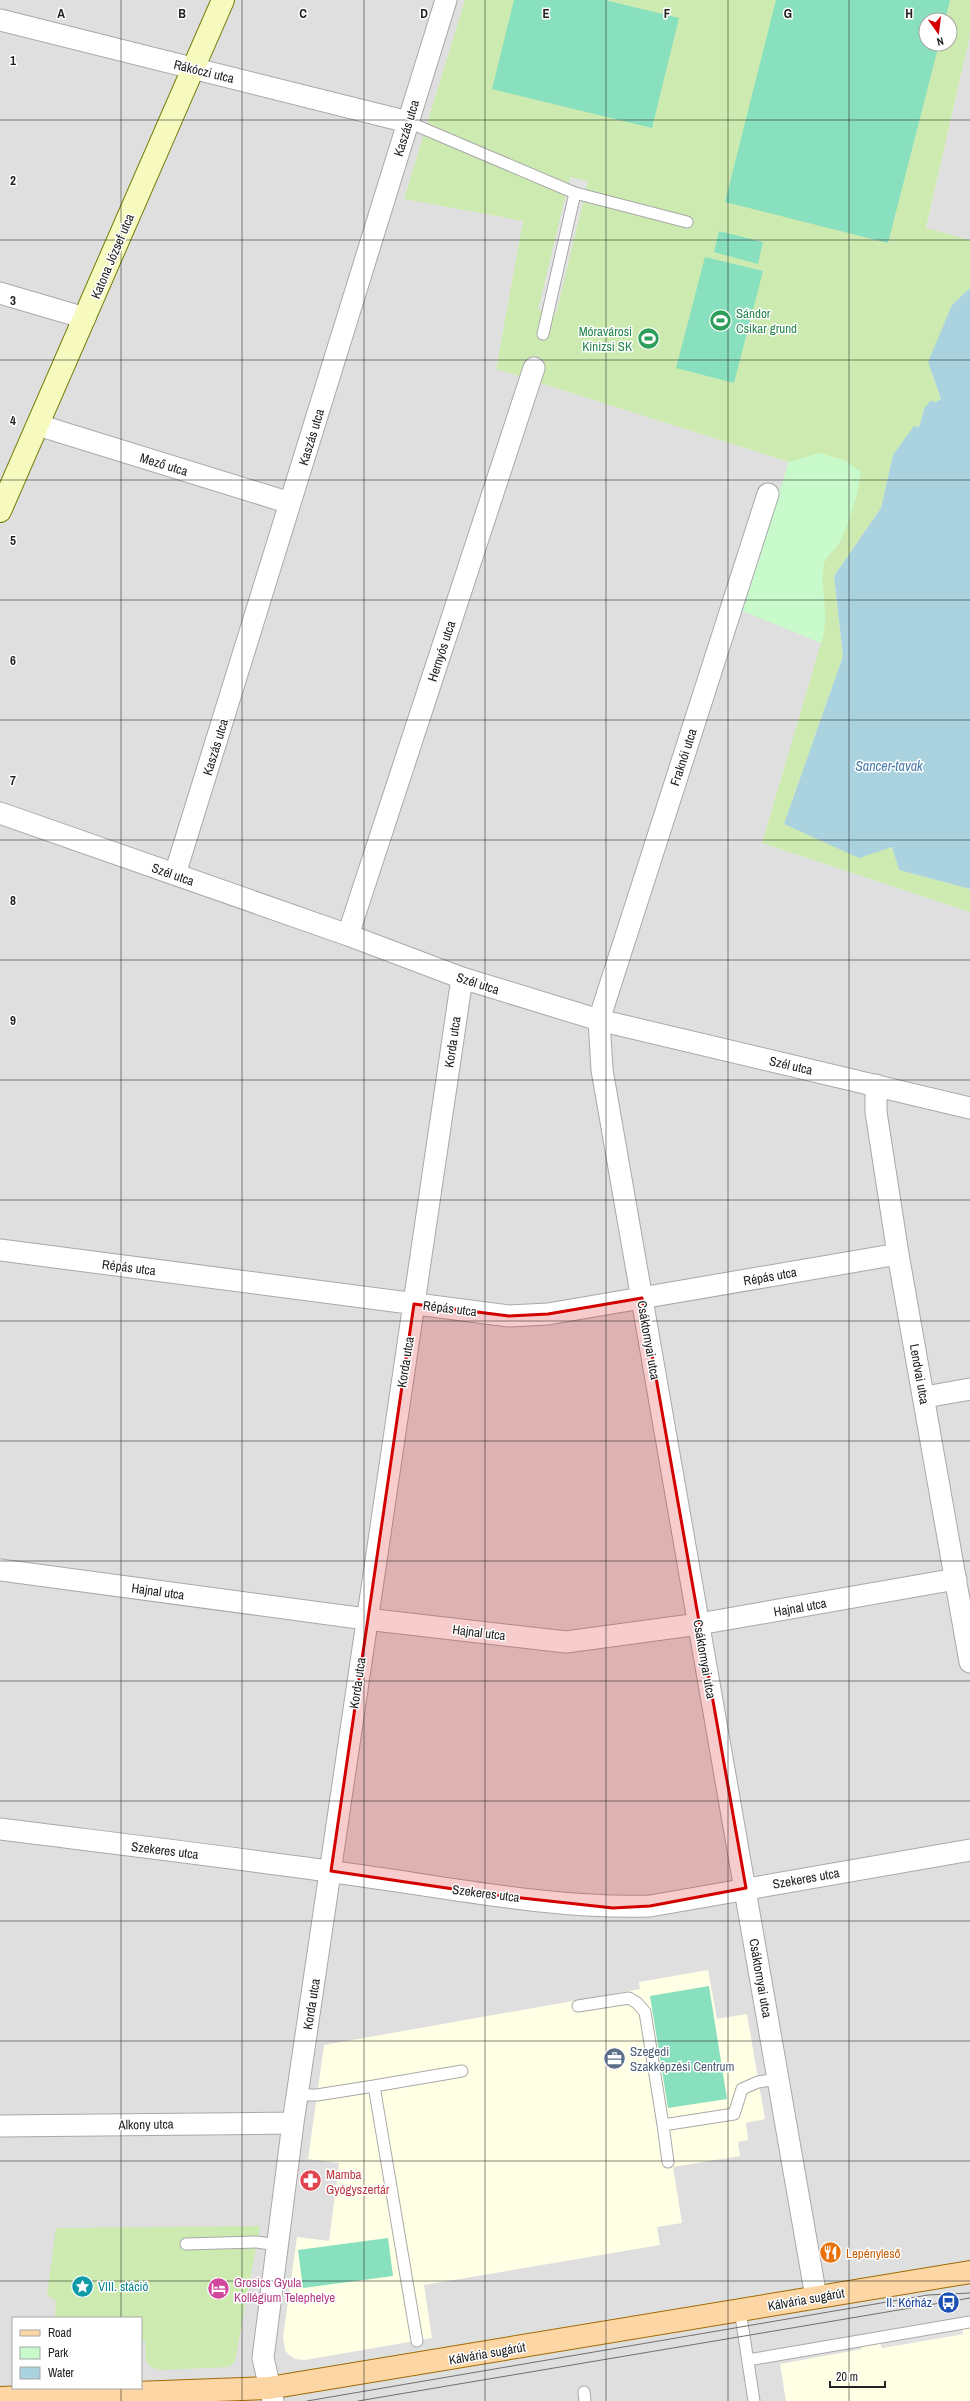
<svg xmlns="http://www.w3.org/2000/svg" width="970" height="2401" font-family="'Archivo Narrow',sans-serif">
<rect width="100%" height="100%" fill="#f2efe9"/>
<!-- residential -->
<path fill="#e0dfdf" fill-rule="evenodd" d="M0 0H465L404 199 523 221 496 369 789 462 741 610 821 643 762 843 970 912V2401H0ZM13 2318H141V2388H13Z
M970 35V240L926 229Z"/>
<!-- education -->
<path fill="#ffffe5" d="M708 1970 717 2019 747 2014 765 2119 746 2123 748 2140 738 2142 740 2156 673 2167 682 2223 657 2227 660 2245 424 2285 432 2338 305 2360 295 2359 289 2355 285 2350 283 2337 297 2237 329 2241 339 2163 308 2159 324 2045 640 1989 639 1982Z
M970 2327V2401H786L780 2364 862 2349V2345L880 2342 882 2348 963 2334 962 2328Z"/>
<!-- grass -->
<path fill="#cdebb0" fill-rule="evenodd" d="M465 0H970V35L926 228 970 240V288L952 305 932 375 941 399 924 409 919 427 893 455 881 508 834 576 843 656 784 824 892 847 899 870 970 889V912L762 843 821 643 741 610 789 462 496 369 523 221 404 199ZM926 20H950V44H926Z
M260 2226 235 2361 229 2367 162 2370 152 2368 146 2361 145 2341H141V2318H55L56 2301 47 2295 56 2228Z"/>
<!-- park -->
<path fill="#c8facc" d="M820 453 846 461 861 472C857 497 851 519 840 542 836 549 826 556 824 564 819 591 831 616 821 643L741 610 789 462Z"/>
<!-- pitch -->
<path fill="#88e0be" d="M514 0H605L679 18 652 128 492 89Z
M776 0H950L945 20H926V44H939L888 243 725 202Z
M719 231 763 242 758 264 714 252Z
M705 257 763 271 734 383 676 368Z
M709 1986 727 2099 668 2108 650 1996Z
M388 2238 393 2276 303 2288 298 2250Z"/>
<!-- parking -->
<path fill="#e2e2e2" d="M570 177 588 181 556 314 538 310Z
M970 2315V2327L962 2328 963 2334 882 2348 878 2331Z"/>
<!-- water -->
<path fill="#aad3df" d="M970 288V889L899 870 892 847 859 858 784 824 843 656 834 576 881 508 893 455 914 426 919 427 924 409 930 401 936 402 941 399 928 362 952 305Z"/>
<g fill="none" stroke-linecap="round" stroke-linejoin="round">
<defs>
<path id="lane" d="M408 122 575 193 687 222
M543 334 575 193
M578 2006 629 1998 637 2003 645 2012 663 2125 734 2114 742 2089 758 2082 778 2079
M374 2086 462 2071
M297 2095H317L374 2086 417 2341
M663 2125 668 2162
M186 2244 257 2242 277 2245
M740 2310 754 2401
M748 2360 970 2322
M584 2392 585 2401"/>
<path id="street" d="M0 20 408 122
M0 293 85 318
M38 425 290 503
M768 494 599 1020 602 1070 816 2297
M0 813 348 935 462 978 599 1020 970 1108
M175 874 446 0
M348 935 534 368
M876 1085V1112L898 1254 970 1662
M0 1250 509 1316 548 1314 898 1254
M925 1397 970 1389
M0 1570 366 1619 566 1642 699 1624 956 1579
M0 1829C119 1844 238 1858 356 1875 450 1888 555 1909 650 1906L970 1850
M0 2126 293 2123
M273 2401 263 2358 293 2123 462 978"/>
<path id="secondary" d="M0 511 223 0"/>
<path id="primary" d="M0 2398 269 2388 970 2272"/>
</defs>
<!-- lane casing -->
<use href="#lane" stroke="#a9a9a9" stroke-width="13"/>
<!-- street casing -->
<use href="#street" stroke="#a9a9a9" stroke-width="23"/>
<!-- secondary casing -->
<use href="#secondary" stroke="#707d05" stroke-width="24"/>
<!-- primary casing -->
<use href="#primary" stroke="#a06b00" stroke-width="24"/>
<!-- lane -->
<use href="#lane" stroke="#fff" stroke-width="11"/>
<!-- street -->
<use href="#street" stroke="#fff" stroke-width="21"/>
<!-- secondary -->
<use href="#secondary" stroke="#f7fabf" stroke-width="22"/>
<!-- primary -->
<use href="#primary" stroke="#fcd6a4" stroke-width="22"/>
<!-- tram -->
<path stroke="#707070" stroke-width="1" d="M307 2401 928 2295 970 2293
M358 2401 970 2298"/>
</g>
<!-- marked area -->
<path fill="#d40000" fill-opacity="0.2" stroke="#d40000" stroke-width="3" stroke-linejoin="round" d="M642 1298 746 1888 650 1906 613 1908 494 1895 331 1871 414 1304 509 1316 548 1314Z"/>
<!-- grid -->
<path fill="none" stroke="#222" stroke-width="1" stroke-opacity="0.55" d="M121 0V2318M242 0V2401M364 0V2401M485 0V2401M606 0V2401M728 0V2401M849 0V2401M0 120H970M0 240H970M0 360H970M0 480H970M0 600H970M0 720H970M0 840H970M0 960H970M0 1080H970M0 1200H970M0 1321H970M0 1441H970M0 1561H970M0 1681H970M0 1801H970M0 1921H970M0 2041H970M0 2161H970M0 2281H970M121 2388V2401"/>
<!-- icons -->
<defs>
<symbol id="stadium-disc" viewBox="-11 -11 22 22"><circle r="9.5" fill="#2e9e5b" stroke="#fff"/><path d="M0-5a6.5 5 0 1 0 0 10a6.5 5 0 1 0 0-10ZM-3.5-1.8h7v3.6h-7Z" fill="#fff"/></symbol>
<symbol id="office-disc" viewBox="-11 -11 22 22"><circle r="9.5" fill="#5c6f8a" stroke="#fff"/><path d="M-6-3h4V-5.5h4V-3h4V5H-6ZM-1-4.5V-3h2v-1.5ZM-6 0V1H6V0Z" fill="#fff"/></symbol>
<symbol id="pharmacy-disc" viewBox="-11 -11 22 22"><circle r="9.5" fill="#e0444e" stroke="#fff"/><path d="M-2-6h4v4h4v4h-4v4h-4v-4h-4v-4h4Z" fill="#fff"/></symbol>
<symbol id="restaurant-disc" viewBox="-11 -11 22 22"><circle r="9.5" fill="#e8710a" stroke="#fff"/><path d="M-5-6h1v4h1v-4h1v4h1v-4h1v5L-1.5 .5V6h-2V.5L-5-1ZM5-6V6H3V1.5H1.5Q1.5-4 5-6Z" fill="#fff"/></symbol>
<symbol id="sight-disc" viewBox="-11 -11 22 22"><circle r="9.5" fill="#0f9aa8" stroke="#fff"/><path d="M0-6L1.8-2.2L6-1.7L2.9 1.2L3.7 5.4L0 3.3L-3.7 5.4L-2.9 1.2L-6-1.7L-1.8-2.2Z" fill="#fff"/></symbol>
<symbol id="hotel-disc" viewBox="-11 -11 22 22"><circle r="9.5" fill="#d1479c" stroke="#fff"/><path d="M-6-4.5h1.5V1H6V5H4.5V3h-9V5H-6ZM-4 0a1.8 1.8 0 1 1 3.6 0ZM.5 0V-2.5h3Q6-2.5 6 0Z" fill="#fff"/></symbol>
<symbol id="bus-disc" viewBox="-11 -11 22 22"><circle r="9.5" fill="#1a4fb4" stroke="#fff"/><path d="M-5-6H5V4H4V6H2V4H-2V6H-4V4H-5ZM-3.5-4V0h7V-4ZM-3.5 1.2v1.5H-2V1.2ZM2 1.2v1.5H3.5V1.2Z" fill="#fff"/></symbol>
</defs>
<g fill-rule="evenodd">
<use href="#stadium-disc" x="708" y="308" width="25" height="25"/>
<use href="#stadium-disc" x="636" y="326" width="25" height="25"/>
<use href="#office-disc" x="602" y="2046" width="25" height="25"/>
<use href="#pharmacy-disc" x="298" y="2168" width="25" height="25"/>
<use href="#restaurant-disc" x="818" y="2240" width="25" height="25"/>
<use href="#sight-disc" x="70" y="2274" width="25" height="25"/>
<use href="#hotel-disc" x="206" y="2276" width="25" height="25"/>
<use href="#bus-disc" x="936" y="2290" width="25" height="25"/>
</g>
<g text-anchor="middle" stroke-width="3" stroke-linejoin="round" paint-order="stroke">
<!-- street labels -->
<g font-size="13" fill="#222" stroke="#fff">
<text transform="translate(204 71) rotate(14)" y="5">Rákóczi utca</text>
<text transform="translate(406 128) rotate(-73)" y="5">Kaszás utca</text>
<text transform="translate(112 256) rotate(-67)" y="5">Katona József utca</text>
<text transform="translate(311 437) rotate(-73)" y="5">Kaszás utca</text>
<text transform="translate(164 464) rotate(17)" y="5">Mező utca</text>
<text transform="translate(441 651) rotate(-72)" y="5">Hernyós utca</text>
<text transform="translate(215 747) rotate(-73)" y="5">Kaszás utca</text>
<text transform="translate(683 757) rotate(-72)" y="5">Fraknói utca</text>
<text transform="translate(173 874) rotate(19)" y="5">Szél utca</text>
<text transform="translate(478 983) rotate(18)" y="5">Szél utca</text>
<text transform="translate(452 1042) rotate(-82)" y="5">Korda utca</text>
<text transform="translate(791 1065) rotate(13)" y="5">Szél utca</text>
<text transform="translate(129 1267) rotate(7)" y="5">Répás utca</text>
<text transform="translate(770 1276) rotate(-10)" y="5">Répás utca</text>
<text transform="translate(450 1308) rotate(7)" y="5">Répás utca</text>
<text transform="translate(649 1340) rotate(80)" y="5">Csáktornyai utca</text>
<text transform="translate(405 1362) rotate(-81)" y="5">Korda utca</text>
<text transform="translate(920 1374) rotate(80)" y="5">Lendvai utca</text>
<text transform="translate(158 1591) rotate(8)" y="5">Hajnal utca</text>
<text transform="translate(800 1607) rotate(-10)" y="5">Hajnal utca</text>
<text transform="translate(479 1632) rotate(7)" y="5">Hajnal utca</text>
<text transform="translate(705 1659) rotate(80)" y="5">Csáktornyai utca</text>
<text transform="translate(357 1683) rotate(-82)" y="5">Korda utca</text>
<text transform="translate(165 1850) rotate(7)" y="5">Szekeres utca</text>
<text transform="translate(806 1878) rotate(-10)" y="5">Szekeres utca</text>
<text transform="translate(486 1893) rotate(7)" y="5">Szekeres utca</text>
<text transform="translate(761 1978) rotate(80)" y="5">Csáktornyai utca</text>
<text transform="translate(311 2004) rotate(-81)" y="5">Korda utca</text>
<text transform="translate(146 2124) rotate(-1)" y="5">Alkony utca</text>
<text transform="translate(806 2299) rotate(-10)" y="5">Kálvária sugárút</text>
<text transform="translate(487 2353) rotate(-10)" y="5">Kálvária sugárút</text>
</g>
<!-- leisure labels -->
<g font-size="13" fill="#27864d" stroke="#fff" text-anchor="start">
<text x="736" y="318">Sándor<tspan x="736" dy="15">Csikar grund</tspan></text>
<text x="632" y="336" text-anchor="end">Móravárosi<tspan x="632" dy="15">Kinizsi SK</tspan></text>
</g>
<!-- service labels -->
<g font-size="13" fill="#4e5e75" stroke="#fff" text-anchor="start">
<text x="630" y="2056">Szegedi<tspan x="630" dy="15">Szakképzési Centrum</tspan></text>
</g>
<!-- health labels -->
<g font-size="13" fill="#be3a42" stroke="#fff" text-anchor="start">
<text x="326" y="2179">Mamba<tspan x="326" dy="15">Gyógyszertár</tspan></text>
</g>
<!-- food labels -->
<g font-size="13" fill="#c56008" stroke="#fff" text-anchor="start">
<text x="846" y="2258">Lepényleső</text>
</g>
<!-- hotel labels -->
<g font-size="13" fill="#b23c85" stroke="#fff" text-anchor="start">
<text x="234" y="2287">Grosics Gyula<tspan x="234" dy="15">Kollégium Telephelye</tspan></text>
</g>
<!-- culture labels -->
<g font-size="13" fill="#0d838f" stroke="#fff" text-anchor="start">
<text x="98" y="2291">VIII. stáció</text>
</g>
<!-- transit labels -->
<g font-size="13" fill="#164399" stroke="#fff" text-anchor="end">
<text x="932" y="2307">II. Kórház</text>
</g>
<!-- water labels -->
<g font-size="14" font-style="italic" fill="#4a7aab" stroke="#fff">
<text x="889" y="771">Sancer-tavak</text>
</g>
</g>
<g font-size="13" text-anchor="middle" font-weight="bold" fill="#222" stroke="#fff" stroke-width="3" stroke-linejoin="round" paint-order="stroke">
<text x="61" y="18">A</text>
<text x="182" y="18">B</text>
<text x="303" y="18">C</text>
<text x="424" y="18">D</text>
<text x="546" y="18">E</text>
<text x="667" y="18">F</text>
<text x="788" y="18">G</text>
<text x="909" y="18">H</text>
<text x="13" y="65">1</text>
<text x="13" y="185">2</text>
<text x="13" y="305">3</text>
<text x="13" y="425">4</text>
<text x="13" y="545">5</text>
<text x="13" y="665">6</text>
<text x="13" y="785">7</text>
<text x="13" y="905">8</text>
<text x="13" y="1025">9</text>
</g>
<!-- legend -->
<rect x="12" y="2317" width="130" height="72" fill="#ffffff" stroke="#a7a7a7"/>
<rect x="20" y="2330" width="20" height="6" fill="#fcd6a4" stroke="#a7a7a7"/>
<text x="48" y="2337" font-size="12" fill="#222222">Road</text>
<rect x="20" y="2347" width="20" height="12" fill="#c8facc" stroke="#a7a7a7"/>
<text x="48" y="2357" font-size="12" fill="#222222">Park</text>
<rect x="20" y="2367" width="20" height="12" fill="#aad3df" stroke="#a7a7a7"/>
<text x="48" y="2377" font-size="12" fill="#222222">Water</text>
<!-- north arrow -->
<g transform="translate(938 32) rotate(166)"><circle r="19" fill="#ffffff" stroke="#a7a7a7"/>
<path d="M0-3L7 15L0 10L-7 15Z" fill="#d40000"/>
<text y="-6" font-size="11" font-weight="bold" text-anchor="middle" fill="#222222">N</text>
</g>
<!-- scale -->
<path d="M830 2381v6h55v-6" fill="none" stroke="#222222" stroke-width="2"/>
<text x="836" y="2381" font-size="12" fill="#222222" stroke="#ffffff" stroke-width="3" paint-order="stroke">20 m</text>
</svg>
